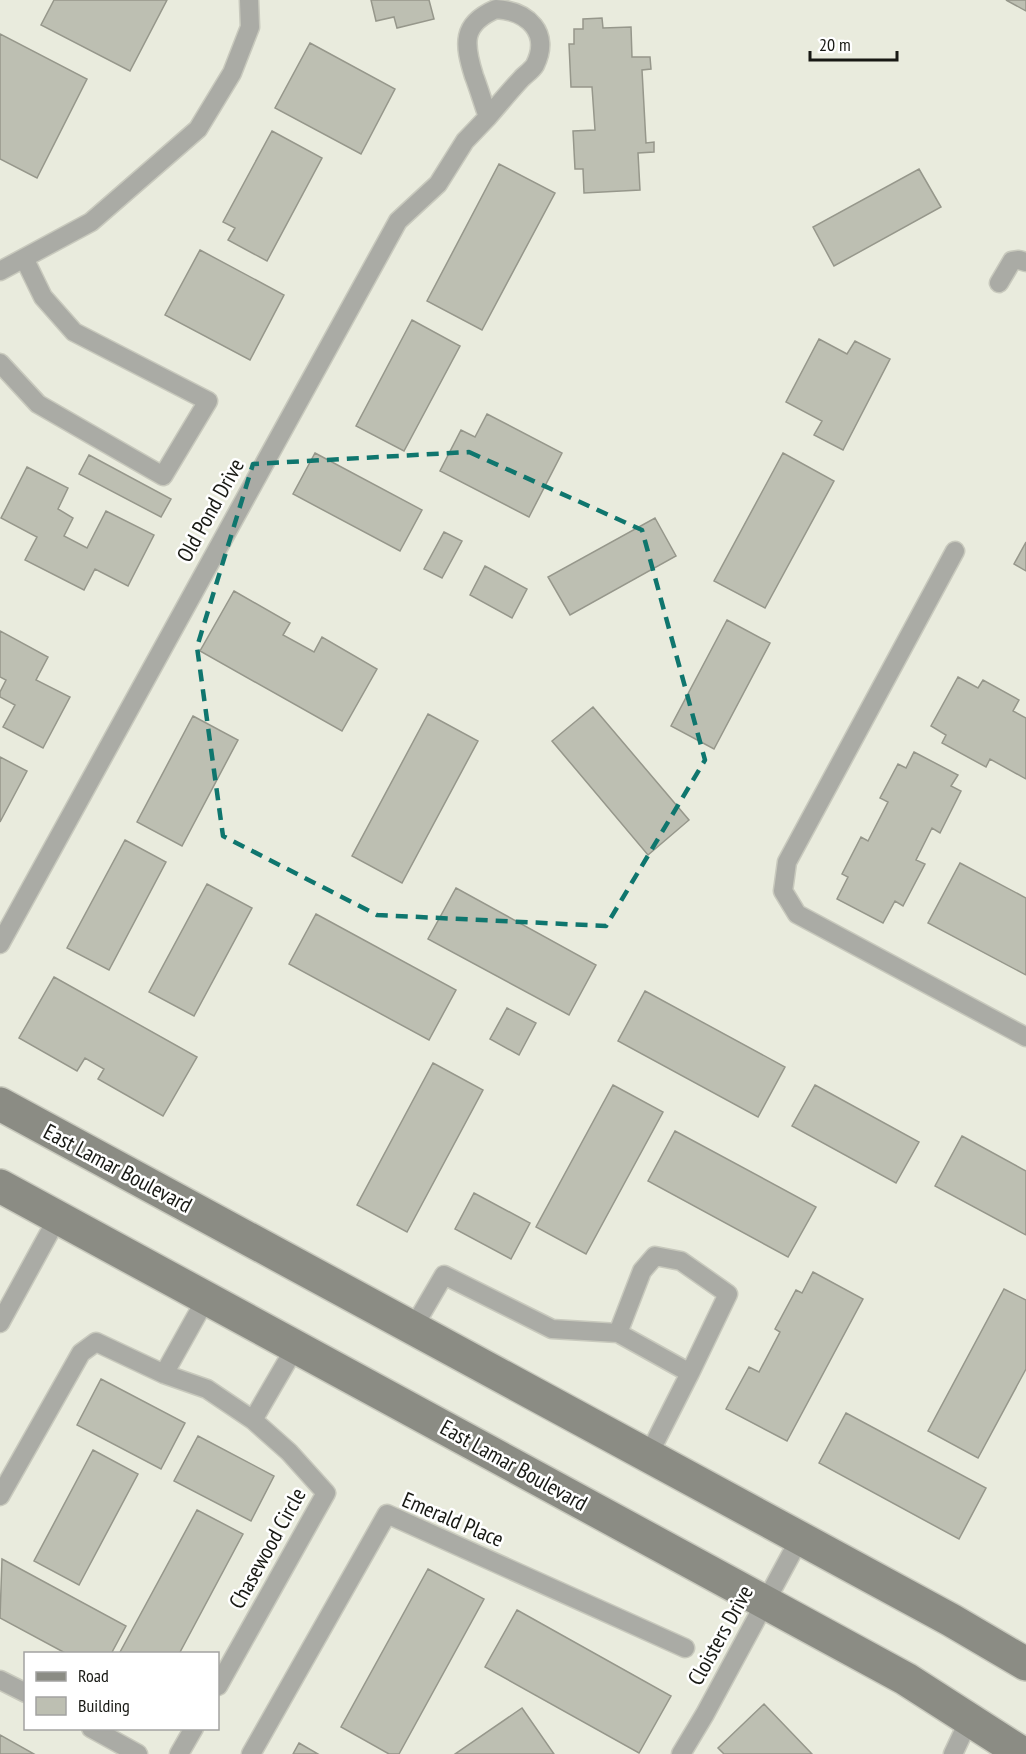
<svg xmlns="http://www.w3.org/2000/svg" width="1026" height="1754" font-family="'PT Sans Narrow',sans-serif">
<rect width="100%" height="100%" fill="#e9ebdd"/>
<!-- building -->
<path fill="#bdbfb2" stroke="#96978b" stroke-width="1.5" d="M54 0H167L130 71 41 25Z
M371 0H429L434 19 397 28 394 17 376 21Z
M1006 0H1026V11Z
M602 18 603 28 631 27 632 57H650L651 69 642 70 646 143 654 142V152L638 153 640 190 584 193 583 169H575L573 131 595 130 592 87H571L569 44H574V29H583V19Z
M0 34 87 79 37 178 0 159Z
M310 43 395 89 361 154 275 108Z
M272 131 322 158 267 261 228 240 235 228 223 222Z
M499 164 555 193 482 330 427 301Z
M919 169 941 207 834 266 813 227Z
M200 250 284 295 250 360 165 315Z
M412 320 460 346 404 451 356 426Z
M819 339 847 354 855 341 890 359 843 450 814 435 822 421 786 402Z
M487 414 562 453 529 517 440 471 461 430 475 437Z
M315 453 422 510 400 551 293 494Z
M783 453 834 481 765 608 714 581Z
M89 455 171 499 161 517 79 474Z
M27 467 68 488 58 509 73 518 64 536 87 548 106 511 154 535 128 586 95 569 84 590 25 560 37 537 1 518Z
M655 518 676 556 570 615 548 577Z
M444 532 462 541 442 578 424 569Z
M1026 542V571L1014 564Z
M485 566 527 589 512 618 470 595Z
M234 591 290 623 283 635 314 652 322 637 377 669 342 731 200 651Z
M727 620 770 643 714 749 671 726Z
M0 631 48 657 36 680 70 697 43 748 3 727 15 705 0 697V692L6 680 0 677Z
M958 677 978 688 983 680 1019 700 1013 711 1026 718V779L990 759 986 767 942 743 946 735 931 726Z
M593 707 689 820 648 855 552 741Z
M428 714 478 741 402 883 352 856Z
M193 716 238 740 182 846 137 822Z
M914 752 958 775 951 786 961 791 940 833 932 828 916 860 925 864 903 906 895 901 883 923 837 899 848 877 842 874 861 837 868 841 888 802 880 798 898 764 906 768Z
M0 757 27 771 0 822Z
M125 840 166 862 109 970 67 948Z
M960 863 1026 898V975L928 923Z
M207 884 252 908 194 1016 149 992Z
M456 888 596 965 569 1015 428 939Z
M316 914 456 990 429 1040 289 964Z
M54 977 197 1057 163 1116 98 1079 104 1069 85 1058 77 1071 19 1038Z
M645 991 785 1067 758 1117 618 1041Z
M507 1008 536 1023 519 1055 490 1039Z
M433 1063 483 1090 407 1232 357 1205Z
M613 1085 663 1112 586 1254 536 1227Z
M815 1085 919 1142 896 1183 792 1126Z
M675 1131 816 1207 788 1257 648 1181Z
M962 1136 1026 1171V1235L935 1186Z
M474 1193 530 1223 511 1259 455 1229Z
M813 1272 863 1299 787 1441 726 1409 749 1367 759 1372 780 1332 775 1329 796 1290 802 1293Z
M1004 1289 1026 1300V1369L978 1458 928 1431Z
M101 1379 185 1423 161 1469 77 1425Z
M846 1413 986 1488 959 1539 819 1463Z
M198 1436 274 1476 251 1521 174 1481Z
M93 1450 138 1474 79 1585 34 1561Z
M197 1510 243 1534 179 1654H119Z
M2 1559 126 1626 111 1654H67L0 1618Z
M428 1569 484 1599 399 1754H389L341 1727Z
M517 1610 671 1696 639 1753 485 1667Z
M764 1704 812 1754H724L718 1748Z
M522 1708 554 1754H455Z
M0 1735 34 1754H0Z
M299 1743 318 1754H293Z"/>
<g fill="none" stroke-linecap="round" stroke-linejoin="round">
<defs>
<path id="service" d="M496 9C528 11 551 33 535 65 532 70 526 74 522 78 510 91 499 104 488 117 483 103 479 89 474 76 464 44 461 24 496 9Z
M0 271 91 222 198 129 232 73 250 27 249 0
M999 283 1012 261 1019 260 1026 262
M0 363 38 404 163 476 208 401 74 332 43 297 24 258
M955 551 787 862 783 891 797 914 1026 1037
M0 944 398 221 438 184 465 141 488 117
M0 1323 58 1217
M413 1328 444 1275 552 1329 618 1333 690 1373 648 1456
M618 1333 642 1271 655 1256 681 1261 728 1294 690 1373
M164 1374 207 1297
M253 1420 296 1346
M0 1496 81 1353 96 1342 164 1374 207 1389 253 1420 289 1452 326 1493 218 1686
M0 1680 26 1693
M91 1728 138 1754
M179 1754 194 1728
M251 1754 387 1514 685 1648
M681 1754 705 1714 800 1538
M953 1754 969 1720"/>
<path id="secondary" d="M0 1104 951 1620 1026 1664
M0 1186 906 1679 1023 1754"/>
</defs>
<!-- service casing -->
<use href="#service" stroke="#c8c9bd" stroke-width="21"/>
<!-- secondary casing -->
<use href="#secondary" stroke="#c8c9bd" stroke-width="36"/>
<!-- service -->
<use href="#service" stroke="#aaaba5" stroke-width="18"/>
<!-- secondary -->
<use href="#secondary" stroke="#8b8c84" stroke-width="33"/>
</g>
<!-- marked area -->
<path fill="none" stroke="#0f766e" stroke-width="4.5" stroke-dasharray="12 8" stroke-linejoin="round" d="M469 452 642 530 705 760 606 926 377 915 223 836 197 647 253 464Z"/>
<g text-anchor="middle" stroke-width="5" stroke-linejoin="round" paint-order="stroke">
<!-- street labels -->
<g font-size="22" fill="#181914" stroke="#fff">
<text transform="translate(210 510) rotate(-61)" y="8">Old Pond Drive</text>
<text transform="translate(118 1168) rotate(28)" y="8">East Lamar Boulevard</text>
<text transform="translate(514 1465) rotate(29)" y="8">East Lamar Boulevard</text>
<text transform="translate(453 1519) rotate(23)" y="8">Emerald Place</text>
<text transform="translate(267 1548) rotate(-61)" y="8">Chasewood Circle</text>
<text transform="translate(720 1635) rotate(-61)" y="8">Cloisters Drive</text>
</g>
</g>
<!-- legend -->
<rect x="24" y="1652" width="195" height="78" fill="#ffffff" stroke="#a3a3a1" stroke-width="1.5"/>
<rect x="36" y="1672" width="30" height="9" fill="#8b8c84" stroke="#a3a3a1" stroke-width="1.5"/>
<text x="78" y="1682" font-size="18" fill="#181914">Road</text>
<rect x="36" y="1697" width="30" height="18" fill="#bdbfb2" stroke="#a3a3a1" stroke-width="1.5"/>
<text x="78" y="1712" font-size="18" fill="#181914">Building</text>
<!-- scale -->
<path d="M810 51v9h87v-9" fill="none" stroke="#181914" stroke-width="3"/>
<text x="819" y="51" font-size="18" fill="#181914" stroke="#ffffff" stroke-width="4.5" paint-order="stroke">20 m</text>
</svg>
